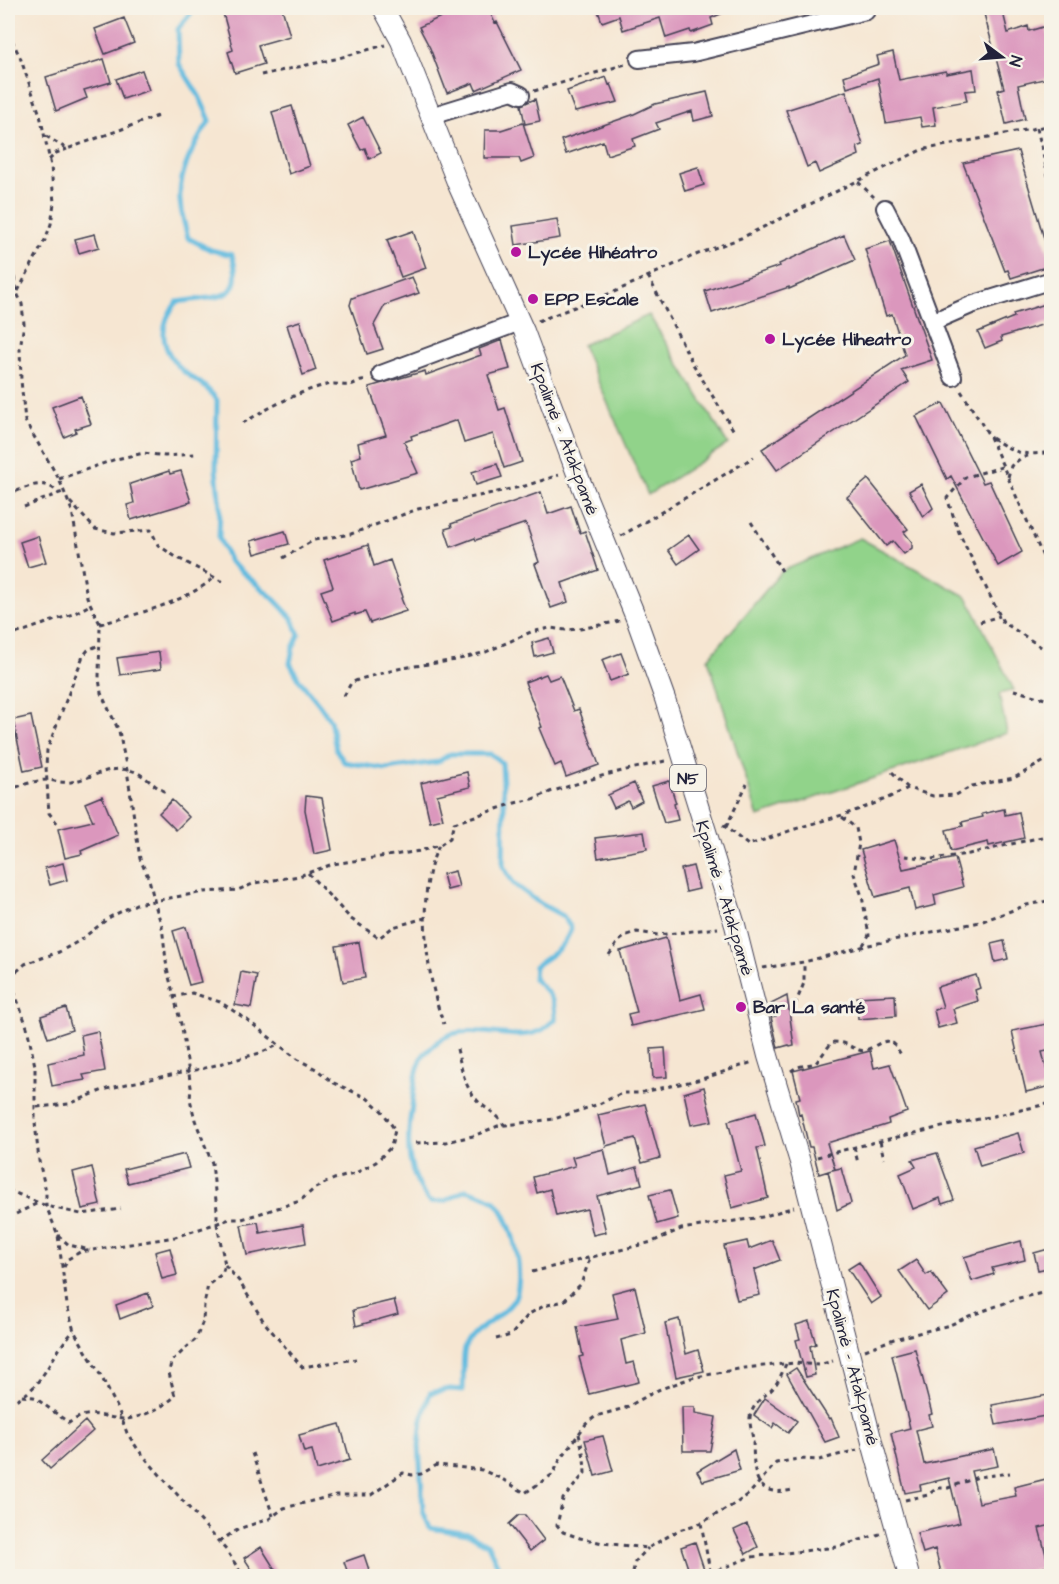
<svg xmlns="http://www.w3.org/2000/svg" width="1059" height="1584" font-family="'Architects Daughter',sans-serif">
<rect width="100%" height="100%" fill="#f7f3e8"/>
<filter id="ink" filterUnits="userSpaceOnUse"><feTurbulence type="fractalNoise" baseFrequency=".0167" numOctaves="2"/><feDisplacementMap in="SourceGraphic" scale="12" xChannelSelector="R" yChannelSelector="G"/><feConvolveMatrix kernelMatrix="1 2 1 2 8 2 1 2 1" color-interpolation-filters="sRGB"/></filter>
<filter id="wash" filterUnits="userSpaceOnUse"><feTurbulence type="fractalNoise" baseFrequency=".008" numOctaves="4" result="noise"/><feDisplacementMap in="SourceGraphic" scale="24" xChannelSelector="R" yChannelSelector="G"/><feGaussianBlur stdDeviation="1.35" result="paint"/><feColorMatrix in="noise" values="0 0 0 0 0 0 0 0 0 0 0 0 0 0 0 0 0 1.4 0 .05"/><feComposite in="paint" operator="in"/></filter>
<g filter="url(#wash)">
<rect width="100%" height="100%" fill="#f6e6d2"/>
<!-- green -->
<path fill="#91d38a" stroke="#5a7a62" stroke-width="1.5" d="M649 315 728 444 648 495 582 345Z
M860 538 967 597 1014 690 999 694 1007 733 758 817 708 659 782 571Z"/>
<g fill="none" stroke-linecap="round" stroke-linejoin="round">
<!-- stream -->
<path stroke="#62bbdf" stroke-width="5" d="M190 8 191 13 178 29 179 64 199 96 210 120C195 143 178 172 180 201 181 213 185 226 188 238L211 250 232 255C247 305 213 295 177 302 158 325 160 348 181 369 188 376 197 380 204 386 209 390 213 395 217 400L216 469 220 507 219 538 230 562 272 597 292 618 299 635 293 648 290 663 300 681 319 704 330 720 336 749 344 762 386 769 438 762 450 754H491L502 763 504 806 503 866 514 884 541 904 563 916 571 928C565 948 551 955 535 966L534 979C548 992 556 999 555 1020 550 1023 545 1029 540 1031 506 1045 462 1014 431 1048 428 1051 423 1054 422 1058 414 1073 414 1095 411 1112 406 1148 407 1173 430 1202L445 1201 466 1190C476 1193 487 1195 495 1202 513 1217 527 1282 513 1301 501 1319 472 1328 465 1349 462 1357 464 1380 463 1390L450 1389 430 1393 422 1419 419 1445 423 1511 430 1528 469 1534 488 1545 503 1576"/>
</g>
<g id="blocks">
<!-- building -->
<path fill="#db97bd" d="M244 8H282L290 36 258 45 264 64 235 73 228 52 233 50 223 13Z
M460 8H488L495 23 497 22 521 70 476 90 473 83 447 93 430 48 419 27Z
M597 8H735L711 18 713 25 691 33 690 30 666 38 660 18 623 30 619 16 602 22Z
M993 8H1002L1008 33 1028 26 1029 31 1046 26 1052 47V77L1018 85 1025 119 1006 124 998 90 1004 88 983 10Z
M124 18 134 43 105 54 95 29Z
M893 52 899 80 946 71V74L973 69 976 90 965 91 967 101 933 107 936 125 922 127 920 117 886 123 878 78 847 88 844 76 879 64 877 56Z
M104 59 111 82 84 90 87 98 56 111 46 77Z
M142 70 149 90 123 99 116 79Z
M606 77 609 85 611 84 618 102 575 112 567 91Z
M846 91 863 145 857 147 859 155 819 173 815 163 807 167 786 110Z
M707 92 713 116 694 121 692 111 656 123 659 129 633 139 635 146 607 155 603 141 566 154 561 140 632 115 655 104Z
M535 99 540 121 525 124 521 105Z
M292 106 310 166 289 174 272 112Z
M363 117 381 153 369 159 365 148 361 150 348 125Z
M523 123 534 158 521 163 519 158H484L485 130H501Z
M1018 151 1052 265 1011 278 1008 270 1005 271 963 163Z
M698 167 704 185 685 191 679 173Z
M557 219 560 238 516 245 513 226Z
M413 231 426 268 401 277 387 240Z
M95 234 99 247 79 253 75 239Z
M844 235 855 260 789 289V287L712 313 705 291 780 266 779 264Z
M890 241 932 360 901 370 909 382 777 470 762 449 905 355 892 314 886 316 865 249Z
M412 277 419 293 385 305 374 325 383 349 367 354 350 305 352 298Z
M1052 302V322L1001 337 1002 341 985 348 978 332 1014 317 1013 314Z
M300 321 316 370 303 375 287 325Z
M502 340 510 369 488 375 499 410 505 408 522 462 504 468 493 434 464 443 457 420 411 436 412 439 404 442 418 473 359 490 351 459 361 456 358 443 386 435 369 387 425 371 426 375 481 355 479 349Z
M81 396 91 424 75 429 76 432 64 437 52 407Z
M943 403 983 483 989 481 1022 552 998 566 951 476 947 479 916 416Z
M497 464 502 477 476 485 472 472Z
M169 471 170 474 181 471 191 502 131 520 127 505 134 503 130 484Z
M868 479 908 529 904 532 912 542V548L904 554 893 541 886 546 847 497Z
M921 484 933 508 923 517 909 491Z
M541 492 548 514 571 506 580 533 585 531 598 570 562 583 568 602 551 608 535 564 539 562 526 523 476 540 475 538 451 547 445 529 452 527 451 524Z
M285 531 289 544 255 554 251 541Z
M689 535 699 549 678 564 668 550Z
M38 536 46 562 28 567 20 542Z
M368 545 374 566 390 560 403 597 401 598 406 611 370 623 365 612 355 615V613L333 621 321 591 333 587 324 560Z
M549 638 553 652 535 657 532 643Z
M159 652 161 669 120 675 117 658Z
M621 653 629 674 610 681 602 660Z
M546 674 549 680 560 676 574 711 579 709 599 765 566 777 561 763 555 766 539 728 542 727 525 682Z
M31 716 42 767 24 771 13 720Z
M467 772 470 787 437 795 443 819 430 822 421 783Z
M669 781 676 803 674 804 678 820 664 823 652 786Z
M634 783 642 801 631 807 628 801 614 808 608 795Z
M102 796 118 835 81 851 82 854 65 858 58 829 93 821 85 803Z
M306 796 322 798 332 850 314 854 305 810Z
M172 800 189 817 176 830 159 813Z
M1004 809 1005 815 1019 812 1024 838 989 846 988 842 951 851 946 830 963 826 962 822 983 817 982 814Z
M644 832 647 849 598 858 595 838Z
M894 840 903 869 955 858 963 887 934 895 936 905 915 910 910 888 875 897 861 850Z
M63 863 67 880 50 885 45 868Z
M693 866 699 889 686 892 681 869Z
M455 871 459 887 447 890 443 874Z
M186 927 201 982 189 985 173 931Z
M666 938 680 1000 701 994 705 1009 631 1026 628 1014 637 1012 620 951Z
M1004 941 1008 959 995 962 991 944Z
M359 942 365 978 343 982 336 946Z
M241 972 257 975 251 1008 235 1005Z
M976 975 980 988 975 990 978 1001 953 1009 957 1023 938 1028 934 1010 943 1007 937 987Z
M895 995 896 1016 858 1019 857 997Z
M787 996 794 1046 790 1047 789 1045 778 1048 771 1017 776 1016 771 1004Z
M66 1008 72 1030 48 1038 41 1016Z
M1052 1023V1050L1042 1052 1051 1086 1026 1092 1012 1031Z
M98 1031 105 1071 83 1075 85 1080 52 1086 48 1063 84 1055 81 1035Z
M665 1048 667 1077 653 1078 651 1049Z
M870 1051 874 1068 890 1064 907 1112 888 1119 889 1124 827 1143 835 1169 819 1174 812 1147H809L801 1114 799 1115 796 1099 800 1098 793 1071Z
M704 1087 712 1121 691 1125 684 1093Z
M645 1104 660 1158 642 1163 635 1138 606 1146 598 1115Z
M756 1113 765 1146 757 1148 768 1198 732 1208 724 1175 741 1171 728 1121Z
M1018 1133 1024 1153 980 1166 974 1146Z
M604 1149 610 1175 637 1167 642 1184 597 1196 606 1232 593 1235 587 1209 556 1216 550 1189 537 1193 533 1177 575 1166 572 1157Z
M937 1153 954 1200 942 1204 940 1198 913 1209 900 1174 916 1167 912 1160Z
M185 1154 189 1168 128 1183 124 1169Z
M92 1167 100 1205 82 1209 73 1172Z
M841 1168 851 1203 837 1210 828 1171Z
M670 1190 678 1218 657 1224 649 1195Z
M258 1222 260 1233 303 1225 306 1243 247 1255 241 1225Z
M772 1240 780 1260 754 1270 760 1295 737 1300 724 1246 747 1241 749 1249Z
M1021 1241 1025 1260 992 1268 994 1274 972 1281 964 1257Z
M170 1248 177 1275 162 1279 155 1252Z
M1052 1248V1267L1038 1270 1034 1253Z
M916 1260 926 1275 931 1272 948 1295 927 1310 899 1271Z
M859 1262 881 1297 871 1304 848 1269Z
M635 1287 646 1333 621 1340 626 1364 634 1362 639 1382 589 1394 579 1357 583 1356 577 1327 618 1319 612 1293Z
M148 1293 153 1306 120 1319 116 1305Z
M394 1300 398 1314 356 1326 353 1310Z
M679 1319 686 1354 698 1350 704 1371 676 1377 665 1323Z
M809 1321 816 1344 810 1346 815 1375 806 1377 796 1340 800 1339 796 1325Z
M915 1349 932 1414 929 1415 932 1426 916 1430 924 1464 994 1449 998 1466 971 1471 979 1503 1016 1496 1014 1487 1046 1479 1052 1501V1525L1039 1528 1049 1566 1026 1572V1574L1018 1576H1003L1002 1573 989 1576H942L935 1549 923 1553 917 1533 960 1523 949 1478 920 1485 921 1490 905 1493 891 1433 910 1428 892 1355Z
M796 1368 829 1419 831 1418 839 1437 825 1442 787 1374Z
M1048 1395 1051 1415 996 1425 992 1405Z
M765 1398 797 1421 788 1433 775 1423 772 1428 754 1415Z
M682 1407H695V1413L716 1417 710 1451H683Z
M85 1421 93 1431 50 1469 42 1460Z
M340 1424 350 1460 317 1470 312 1450 304 1452 299 1435Z
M603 1436 613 1471 595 1476 585 1440Z
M734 1449 740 1470 703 1481 697 1471Z
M519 1515H525L544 1540 530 1551 509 1524Z
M747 1524 758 1547 746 1554 734 1530Z
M695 1542 704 1569 690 1574 681 1547Z
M261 1547 279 1576H256L244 1558Z
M364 1555 370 1573 358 1576H349L344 1562Z"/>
</g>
</g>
<g filter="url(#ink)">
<use href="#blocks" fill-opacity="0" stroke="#423f52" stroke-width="1.5"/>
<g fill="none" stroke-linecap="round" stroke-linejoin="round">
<defs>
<path id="minor" d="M639 59 693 53 866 11
M431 116 512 91 521 95
M885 208 901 239 953 377
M932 322 971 305 1052 280
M381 374 520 322"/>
<path id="major" d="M383 8 401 41 459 187 524 331 576 471 636 618 665 699 735 925 768 1056 800 1162 873 1446 909 1576"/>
</defs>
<!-- minor casing -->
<use href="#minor" stroke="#423f52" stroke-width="20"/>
<!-- major casing -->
<use href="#major" stroke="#423f52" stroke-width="22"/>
<!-- path -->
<path stroke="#423f52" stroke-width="3" stroke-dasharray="4.5 4.5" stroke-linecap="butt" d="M8 9 11 8
M8 32 20 57 40 115 51 166 54 203 51 224 45 240 17 293 8 303
M261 75 335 59 385 45
M534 91 626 64
M1037 128 1052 193
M46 136 67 149 158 116
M49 160 56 153 67 149
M858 182 874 197
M8 260 15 280 17 293 22 304 24 324 20 348 21 380 25 421 59 479 72 511 87 597 100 624 99 678 101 693 119 731 127 770 140 859 149 879 156 908 162 926 167 969 182 1028 191 1087 190 1099 195 1120 212 1163 217 1210V1224L225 1265 222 1274 208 1285 204 1305 203 1321 196 1339 171 1362 169 1373 175 1396C164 1407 139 1419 124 1419 101 1418 91 1407 69 1423L34 1397 21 1396
M648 276 693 364 734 431
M538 321 614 292 693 256 741 238 921 150 1052 125
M961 391 990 437 1052 577
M243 423C266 409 308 386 334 384 339 384 344 386 349 385 355 384 359 380 366 381
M992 438C1017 454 1022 456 1052 452
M1002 467 966 477 947 498 960 535 1003 622 1052 654
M1008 477 1011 466 1021 458 1031 455
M59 479 116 459 144 453 165 456 195 454
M8 495C25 488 45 476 59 494
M70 502 95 529 114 533 151 530 158 545 176 557 223 582
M24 507 65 491
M751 522 782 571
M621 536 754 457
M283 558 314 540 351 534 418 509 525 486 559 475
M980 622 1000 616
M100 624C138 614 183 603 214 578
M8 649 15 634 73 614 90 605
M1014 690 1052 701
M344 696 351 683 360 679 402 668 456 660 486 652 531 632 550 628 566 630 580 629 620 621
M892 772 908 788 933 796 956 795 972 786 1014 778 1052 757
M8 790C20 786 35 780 48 780 56 781 62 783 71 782 92 778 107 766 129 770 145 773 153 788 169 793
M842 817 856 828 859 843 854 874 862 896 869 935 863 945
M57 823 49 813 46 767 47 750 83 656 88 650 99 645
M723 825 748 845C769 839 790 830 811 824 847 814 874 806 908 788
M726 827 747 784
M439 846C415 889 426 980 444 1024
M905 856 931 859 969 854 1050 835 1046 818 1052 817
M308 873 351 919 379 938 393 927 425 918
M609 955 618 942 627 935 637 932 658 935 718 928
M763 968 804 962 869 945 980 922 1027 905 1052 900
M8 970 16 972 25 964 59 952 79 941 110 917 136 904 204 892 238 890 255 883 299 876 333 864 420 851 440 845 450 838 454 823 515 803 533 799 550 792 605 775 665 761
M8 974 27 1027 35 1066V1122L39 1161 46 1191V1206L58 1235 67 1305 74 1331 101 1376 118 1409 127 1433 139 1451 227 1551 243 1576
M795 1005 804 983V962
M457 1049C461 1066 464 1086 476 1099 486 1111 495 1110 504 1125
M791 1071 797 1067 816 1063 832 1042C848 1042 847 1046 859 1050 871 1054 883 1033 895 1045 898 1049 899 1053 903 1056
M37 1107 69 1104 103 1090 131 1083 201 1069 260 1053 278 1045
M880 1141 884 1159
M416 1143 446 1142 473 1136 498 1126 554 1119 599 1104 622 1093H639L702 1079 753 1062
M854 1147 858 1163
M817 1157C894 1136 973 1121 1052 1103
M8 1190 46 1206 81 1214 121 1209
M8 1218 38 1203
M58 1235 69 1245 90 1250
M225 1265 239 1281 264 1322 302 1367 356 1359
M64 1267 68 1259 80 1252 175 1237 230 1219H242L300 1201 315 1188 334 1179 354 1174 376 1162 391 1147 395 1130 382 1111 367 1098 334 1083 316 1069 297 1059 246 1019 220 1002 192 993 173 997
M532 1272 652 1242 681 1229 762 1217 794 1207
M496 1339 511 1335 529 1314 544 1306 564 1301 581 1284 590 1258
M865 1350 894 1339 950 1325 969 1316 1019 1298 1052 1291
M786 1364C782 1373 777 1386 769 1392 760 1399 757 1400 751 1413 748 1421 752 1431 753 1440 754 1472 752 1498 792 1490
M8 1402C41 1396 51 1352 74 1331
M579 1434 584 1457 585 1473 563 1499 557 1525 563 1532 580 1538 603 1543 648 1548 679 1530 701 1523 735 1504 749 1494 776 1463 798 1459 819 1460 857 1450
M252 1453 273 1516
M905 1500 928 1495 937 1488H948L978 1477 1010 1473
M701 1523 711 1576
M219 1541 241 1528 269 1519 284 1508 336 1495H371L403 1473 412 1475 421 1474 437 1465 482 1470 502 1479 525 1493 553 1474 560 1460 586 1424 596 1416 625 1408 658 1390 691 1378 744 1368 794 1363 819 1365 833 1361
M633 1572 635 1562 648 1548
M710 1573 751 1557 837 1547 880 1534"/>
<!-- minor -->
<use href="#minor" stroke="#fff" stroke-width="16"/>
<!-- major -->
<use href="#major" stroke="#fff" stroke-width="20"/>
</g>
</g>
<!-- markers -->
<g fill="#b5179e" stroke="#f7f3e8" stroke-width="2">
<circle cx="516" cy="252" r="6"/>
<circle cx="533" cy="299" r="6"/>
<circle cx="770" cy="339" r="6"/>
<circle cx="741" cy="1007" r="6"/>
</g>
<g text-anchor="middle" stroke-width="6" stroke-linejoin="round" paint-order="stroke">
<!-- shield labels -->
<rect fill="#f7f3e8" stroke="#62616f" stroke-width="1.5" x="670" y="765" width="36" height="26" rx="4.5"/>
<g font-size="16" font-weight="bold" fill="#22223b">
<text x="688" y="784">N5</text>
</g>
<!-- poi labels -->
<g font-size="18" font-weight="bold" fill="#22223b" stroke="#f7f3e8" text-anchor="start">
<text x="528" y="258">Lycée Hihéatro</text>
<text x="545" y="305">EPP Escale</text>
<text x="782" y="345">Lycée Hiheatro</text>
<text x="753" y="1013">Bar La santé</text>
</g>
<!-- street labels -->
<g font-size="18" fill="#22223b" stroke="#f7f3e8">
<text transform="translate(565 439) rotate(69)" y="6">Kpalimé - Atakpamé</text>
<text transform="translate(725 898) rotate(73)" y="6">Kpalimé - Atakpamé</text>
<text transform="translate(853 1367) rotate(75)" y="6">Kpalimé - Atakpamé</text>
</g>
</g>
<!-- margin -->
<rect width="1059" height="1584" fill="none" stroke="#f7f3e8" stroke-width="30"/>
<!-- north arrow -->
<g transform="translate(1002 57) rotate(106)" stroke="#f7f3e8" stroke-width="4.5" paint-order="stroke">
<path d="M0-4.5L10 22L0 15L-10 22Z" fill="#22223b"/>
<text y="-9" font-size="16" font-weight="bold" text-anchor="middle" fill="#22223b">N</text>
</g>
</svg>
